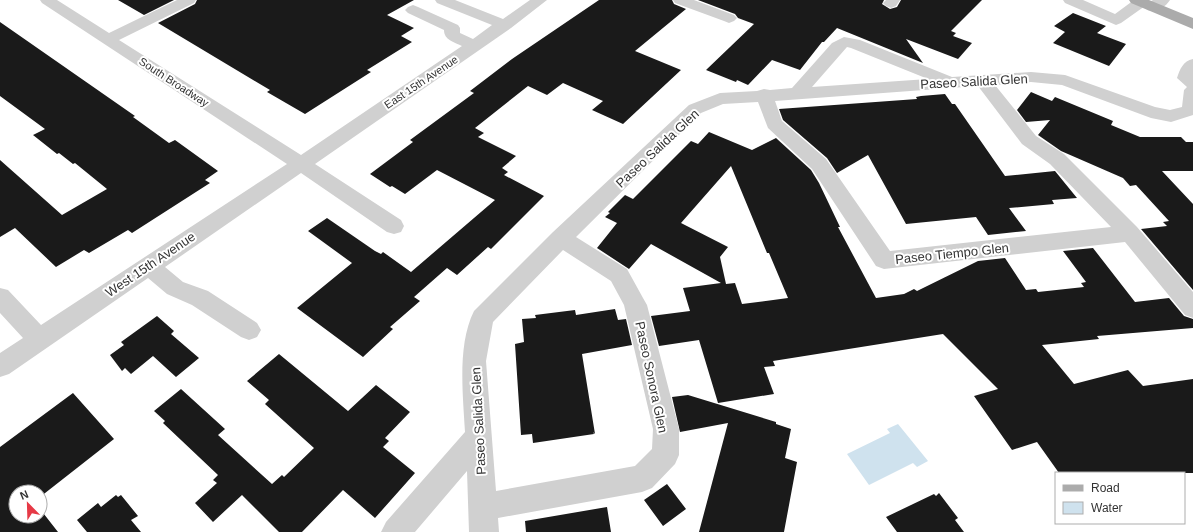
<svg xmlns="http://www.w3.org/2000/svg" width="1193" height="532" font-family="Helvetica,sans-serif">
<rect width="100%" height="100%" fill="#fff"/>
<!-- water -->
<path fill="#cfe2ee" d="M898 424 928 461 917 467 913 463 869 485 847 454 890 433 887 429Z"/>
<!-- building -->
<path fill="#1a1a1a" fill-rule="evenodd" d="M118 0H174L144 15Z
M197 0H414L387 15 414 28 401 36 412 42 367 70 371 72 305 114 267 92 270 90 158 23 195 4Z
M599 0H672L674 4 686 9 635 51 681 70 623 124 592 110 603 101 563 83 547 95 528 86 475 128 484 133 478 137 516 156 502 168 508 172 504 175 544 196 491 249 488 247 457 275 447 268 414 297 420 301 390 327 393 329 363 357 297 308 352 263 308 231 327 218 375 251 381 254 383 252 411 272 495 200 437 170 405 194 392 186 390 187 370 174 413 142 410 140 474 93 470 91 512 59Z
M698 0H884L882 4 890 9 897 7 901 0H982L951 31 956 33 953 36 972 43 958 59 906 39 923 63 837 28 824 42H822L800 70 772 60 748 85 737 80 736 82 706 70 754 24 738 18 735 14Z
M1073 13 1106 26 1097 33 1126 44 1109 66 1053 43 1065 32 1054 26Z
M0 22 135 116 133 117 169 143 175 140 218 171 205 180 210 183 132 233 128 230 89 253 84 250 56 267 15 228 0 237V160L62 215 107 189 75 163 73 164 59 153 57 154 33 135 45 129 0 96Z
M1031 92 1052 101 1055 97 1113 121 1111 125 1140 137H1181L1186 142H1193V171H1162L1193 204V290L1141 229 1167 226 1163 222 1169 221 1136 185 1130 186 1123 178 1061 151 1038 135 1050 120 1026 122 1017 110Z
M945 94 952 104H955L1005 176 1055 171 1077 198 1052 200 1054 204 1009 208 1026 231 988 235 976 217 906 224 868 155 837 173 827 158 783 120 779 109 917 99 916 97 921 96Z
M709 132 752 150 776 138 811 170 819 183 840 227H838L876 298 904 294 914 289 917 291 978 261 1005 258 1026 290 1036 289 1038 292 1084 287 1081 283 1086 282 1063 251 1093 248 1135 302 1169 298 1184 316 1193 319V328L1097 336 1099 339 1042 345 1074 384 1128 370 1143 386 1193 379V473H1059L1037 442 1012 450 974 396 998 389 943 334 773 361 775 366 764 367 774 394 718 403 699 340 659 346 651 316 690 311 683 288 721 283 651 244 629 269 597 248 617 223 605 217 610 213 608 212 625 195 633 199 691 141 698 144ZM731 166 767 253H769L788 298 742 304 735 283 726 284 720 257 728 247 681 223Z
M615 309 618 320 626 319 632 345 582 354 595 434 593 432 594 434 533 443 532 434 521 435 515 344 524 342 522 319 536 318 535 315 575 310 576 315Z
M157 316 174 331 171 334 199 358 176 377 153 356 131 374 125 368 122 371 110 355 124 345 121 342Z
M279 354 348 411 376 385 410 412 385 438 389 441 383 447 415 473 375 518 343 490 302 532H279L242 495 213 522 195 503 217 483 213 480 218 475 163 423 165 421 154 411 181 389 225 429 218 435 272 484 282 475 284 477 314 448 265 404 269 400 247 381Z
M73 393 114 439 40 497V492H16V516H40V509L58 532H0V447Z
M688 395 776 422V424L791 429 785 458 797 462 784 532H699L728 423 680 432 672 397Z
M667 484 686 509 663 526 644 500Z
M939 493 958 518 955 520 964 532H897L886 517 934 494 936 496Z
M116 495 118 497 121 495 138 516 131 520 141 532H87L77 520 98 503 101 507Z
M607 507 611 532H526L525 521Z"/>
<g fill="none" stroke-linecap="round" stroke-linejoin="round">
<!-- minor -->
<path fill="#d0d0d0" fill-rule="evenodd" d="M40 0H57L109 33 177 0H196L194 3 119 40 301 155 462 46C454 42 444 40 444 30L408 13 405 10 408 7 413 5 418 7 458 25 460 28V33L473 39 492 25 437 3 435 0H455L503 19 530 0H547L511 28 315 164 401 220 404 226 401 232 394 234 387 232 301 173 165 267 183 282 208 291 257 323 261 330 257 337 249 340 241 337 192 305 167 294 148 278 9 374 0 377V353L23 338 0 313V288L8 290 41 325 287 164 42 3Z
M673 0H694L734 15 737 18 734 21 729 23 724 21 675 3Z
M886 0H900L896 6 891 8 886 6 883 3Z
M1063 0H1083L1115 14 1134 0H1147L1148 3 1153 0H1170C1165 8 1156 12 1147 10L1145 6 1121 23 1116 25 1065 3Z
M844 37 860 40 952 77 1031 72 1065 75 1155 107 1170 110 1182 107 1184 90 1187 87 1177 78C1180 69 1183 61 1193 59V115L1171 122 1151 118 1062 85 1031 82 995 85 1036 136 1064 154 1137 227 1193 292V318L1185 315 1125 242 884 269 876 266 812 169 768 128 758 102 723 104 701 113 576 237 627 269 643 298 647 305 679 429V455L675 464 652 488 642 492 498 518 499 532H469L467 471 415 532H381L386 522 465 432C463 395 457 345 474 311L553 232 689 105 720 93 757 91 764 89 770 90 792 88 832 43ZM847 47 851 48 928 79 812 87ZM978 86 1022 144 1050 164 1111 227 890 251 826 159 782 121 775 101ZM563 250 611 281 624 305 653 429 652 449 635 466 496 491 486 361 493 322Z"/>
<!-- major -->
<path fill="#ababab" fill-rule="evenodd" d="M1129 0H1149L1193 18V29L1131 3Z"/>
</g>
<g text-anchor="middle" stroke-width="4" stroke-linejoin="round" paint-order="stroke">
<!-- far-street labels -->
<g font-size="11" fill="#333" stroke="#fff">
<text transform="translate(174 82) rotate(33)" y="4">South Broadway</text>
<text transform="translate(421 82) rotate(-34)" y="4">East 15th Avenue</text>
</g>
<!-- street labels -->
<g font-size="13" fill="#333" stroke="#fff">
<text transform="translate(974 81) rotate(-3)" y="5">Paseo Salida Glen</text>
<text transform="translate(657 148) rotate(-43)" y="5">Paseo Salida Glen</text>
<text transform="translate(952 253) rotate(-6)" y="5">Paseo Tiempo Glen</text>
<text transform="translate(150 264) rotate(-34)" y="5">West 15th Avenue</text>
<text transform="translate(652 377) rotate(78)" y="5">Paseo Sonora Glen</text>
<text transform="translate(478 421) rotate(-93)" y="5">Paseo Salida Glen</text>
</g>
</g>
<!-- legend -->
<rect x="1055" y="472" width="130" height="52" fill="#ffffff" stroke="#adadad"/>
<rect x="1063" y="485" width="20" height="6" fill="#ababab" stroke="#adadad"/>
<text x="1091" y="492" font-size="12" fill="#333333">Road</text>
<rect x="1063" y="502" width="20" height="12" fill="#cfe2ee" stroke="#adadad"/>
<text x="1091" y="512" font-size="12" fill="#333333">Water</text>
<!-- north arrow -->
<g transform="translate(28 504) rotate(337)"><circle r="19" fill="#ffffff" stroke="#adadad"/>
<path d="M0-3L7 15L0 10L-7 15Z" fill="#e63946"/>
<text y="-6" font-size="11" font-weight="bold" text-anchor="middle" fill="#333333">N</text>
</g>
</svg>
